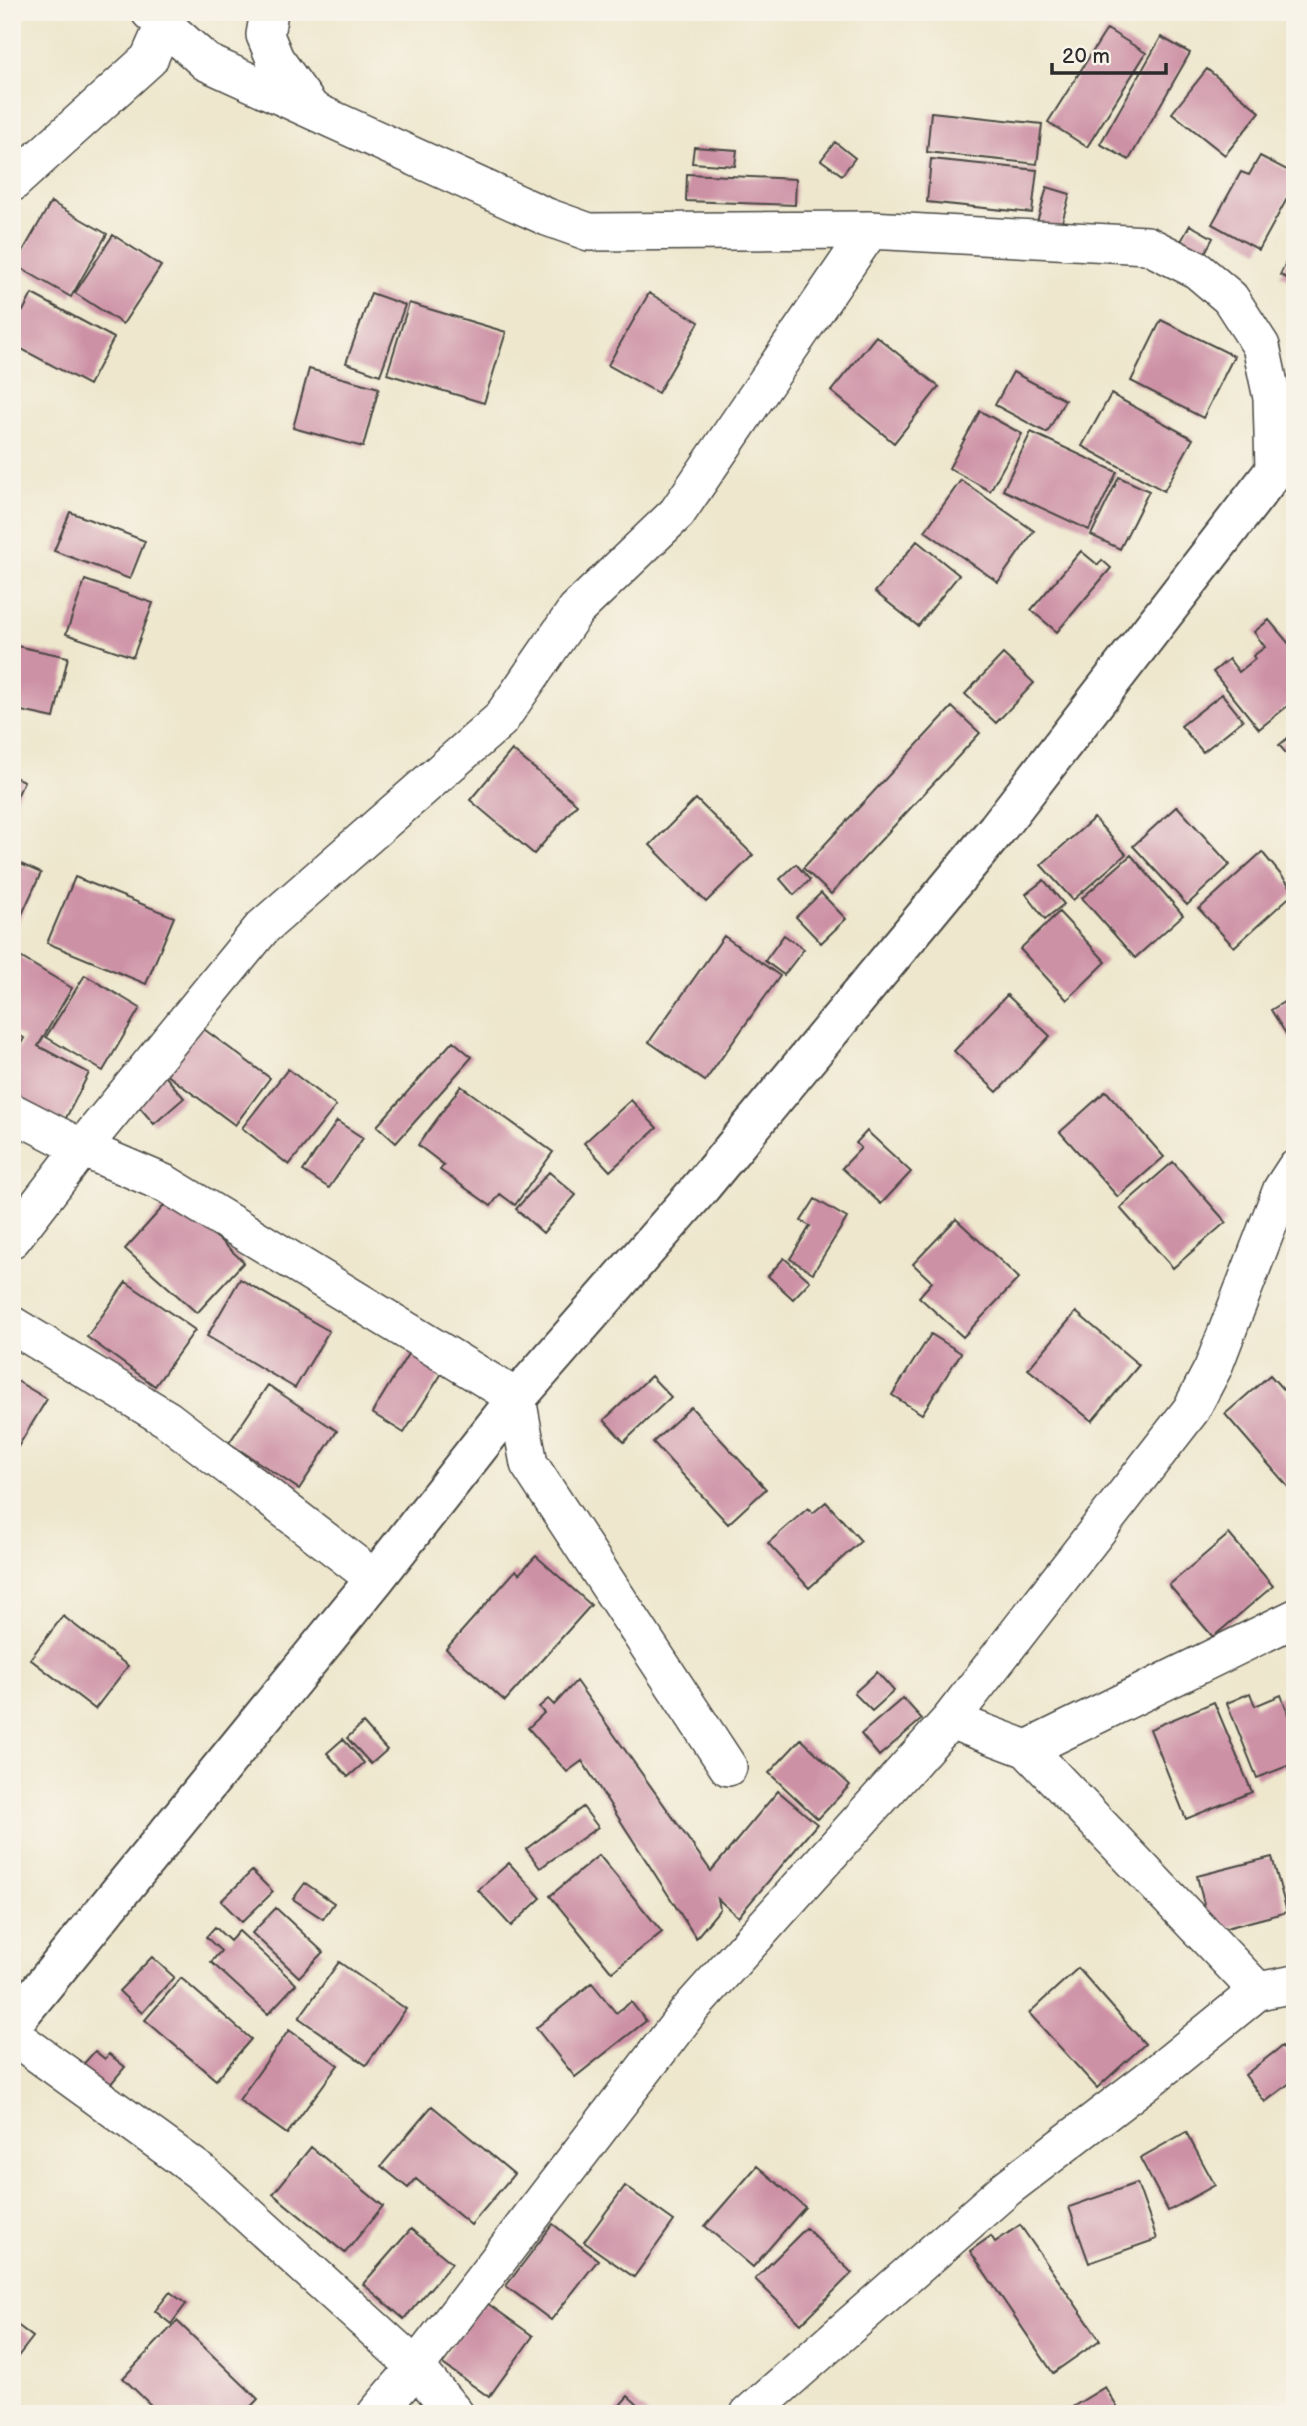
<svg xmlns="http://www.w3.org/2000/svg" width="1307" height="2426" font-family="'Balsamiq Sans',sans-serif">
<rect width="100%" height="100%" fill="#f7f3e8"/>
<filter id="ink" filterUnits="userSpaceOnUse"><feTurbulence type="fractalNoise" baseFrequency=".0143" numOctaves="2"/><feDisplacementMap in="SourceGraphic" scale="14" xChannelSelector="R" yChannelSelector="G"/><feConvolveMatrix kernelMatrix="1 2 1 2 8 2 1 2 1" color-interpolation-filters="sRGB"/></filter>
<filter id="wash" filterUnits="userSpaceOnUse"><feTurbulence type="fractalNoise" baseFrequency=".00686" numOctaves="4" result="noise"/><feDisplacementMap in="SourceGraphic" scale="28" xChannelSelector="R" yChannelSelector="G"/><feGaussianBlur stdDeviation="1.57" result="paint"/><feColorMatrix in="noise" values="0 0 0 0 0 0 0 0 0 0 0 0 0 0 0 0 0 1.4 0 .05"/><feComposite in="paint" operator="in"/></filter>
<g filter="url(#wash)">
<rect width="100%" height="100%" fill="#eee7cd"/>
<g id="blocks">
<!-- building -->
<path fill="#cd91a6" d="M1107 29 1146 53 1087 147 1048 122Z
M1161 37 1190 53 1129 160 1100 144Z
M1207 69 1260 112 1225 155 1172 113Z
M931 112 1042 124 1037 164 927 152Z
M835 142 855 158 842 175 821 160Z
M694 147 737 150 735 166 692 163Z
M1260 156 1295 174V184L1259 250 1212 224 1241 172 1249 175Z
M931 159 1037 170 1032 213 927 202Z
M687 174 796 179 795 205 686 201Z
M1047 187 1070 194 1060 229 1037 222Z
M51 202 107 234 71 297 15 265Z
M1190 225 1213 238 1199 264 1175 252Z
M113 235 161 266 123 324 75 293Z
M1295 244V282L1280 275Z
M371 293 405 305 380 375 346 363Z
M649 293 699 322 658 393 608 365Z
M32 294 114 338 89 385 12 344V306L23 311Z
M409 303 506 332 484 403 387 374Z
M1161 320 1234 356 1203 418 1131 381Z
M876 336 939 387 894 443 831 391Z
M309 369 379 388 363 447 293 428Z
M1013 372 1065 400 1047 433 995 405Z
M1111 394 1193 439 1164 491 1082 446Z
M980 411 1022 434 990 491 949 468Z
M1031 432 1117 472 1089 530 1003 490Z
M1119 477 1149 491 1120 549 1091 535Z
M961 480 1034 531 998 582 925 531Z
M70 512 145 541 130 579 54 551Z
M917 541 959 575 918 626 875 592Z
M1081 551 1098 565 1102 560 1111 568 1057 632 1031 610Z
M85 580 153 603 133 657 66 634Z
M1269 620 1295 651V700L1259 729 1213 672 1229 659 1239 672 1255 659 1253 656 1265 647 1254 632Z
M12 645 68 657 54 718 12 709Z
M1003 654 1034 683 996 723 965 694Z
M1222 694 1243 720 1203 752 1181 726Z
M952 707 980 733 831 894 803 868Z
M1295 732V763L1279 745Z
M512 750 577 804 534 854 470 800Z
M12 776 24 781 12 808Z
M696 799 753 855 706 902 650 845Z
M1177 806 1230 865 1187 905 1133 846Z
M1094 818 1126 854 1073 900 1041 865Z
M1262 852 1295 892 1234 947 1199 909Z
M1131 855 1183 915 1135 958 1082 898Z
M12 860 41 873 12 936Z
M796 864 810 880 794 895 780 879Z
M75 877 174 917 146 984 47 943Z
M1044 880 1064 904 1045 919 1026 894Z
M821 893 846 919 821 943 796 917Z
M1059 912 1106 962 1067 1000 1020 949Z
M784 935 804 949 784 975 765 961Z
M724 936 780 976 705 1081 649 1042Z
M12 952 72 988 38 1046 89 1073 64 1122 12 1095V1060L24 1038 12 1031Z
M85 975 140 1008 103 1071 46 1037Z
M1007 995 1050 1036 997 1092 954 1051Z
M1295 995V1048L1271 1010Z
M201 1027 270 1078 235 1125 166 1074Z
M453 1041 472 1057 396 1143 377 1126Z
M288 1069 336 1106 289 1165 242 1128Z
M160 1070 184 1098 154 1124 130 1096Z
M461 1086 553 1152 515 1205 500 1194 491 1206 440 1170 444 1165 418 1145Z
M1106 1091 1164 1157 1118 1197 1060 1132Z
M631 1100 657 1128 610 1171 584 1143Z
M337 1121 363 1138 329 1188 303 1171Z
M867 1131 911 1172 881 1204 842 1168 861 1148 856 1143Z
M1173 1162 1226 1222 1173 1268 1120 1208Z
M549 1172 576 1195 543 1233 516 1209Z
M172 1197 244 1262 197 1313 125 1249Z
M815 1199 847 1218 813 1273 790 1259 810 1226 801 1221Z
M956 1219 1019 1278 963 1337 919 1297 932 1282 913 1264Z
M784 1258 810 1281 793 1299 768 1276Z
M240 1279 329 1331 295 1388 207 1336Z
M126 1282 195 1330 155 1386 87 1337Z
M1076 1312 1139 1365 1092 1421 1028 1369Z
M931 1334 961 1353 922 1414 892 1395Z
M411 1349 444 1370 404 1433 372 1413Z
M1270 1375 1295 1403V1495L1225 1414Z
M651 1376 671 1397 624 1442 604 1420Z
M12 1378 47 1399 16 1450 12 1447Z
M268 1385 337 1431 299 1489 229 1443Z
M691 1407 766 1489 728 1524 653 1442Z
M826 1502 861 1541 809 1588 768 1543 808 1508 813 1513Z
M1229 1534 1273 1586 1213 1637 1169 1585Z
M536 1556 591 1605 505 1701 446 1649 516 1570 519 1574Z
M63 1616 128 1666 95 1709 30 1659Z
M877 1672 894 1691 872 1711 854 1693Z
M576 1681 711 1871 778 1791 817 1824 738 1917 718 1899 720 1909 696 1938 582 1761 567 1772 528 1728 544 1713 539 1707 548 1699 554 1705Z
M1250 1693 1255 1706 1281 1695 1295 1730V1763L1257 1778 1227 1703Z
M903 1698 922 1719 879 1756 861 1734Z
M1214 1702 1252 1792 1186 1819 1150 1729Z
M363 1723 387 1750 371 1764 347 1738Z
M343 1739 364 1763 348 1777 327 1753Z
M801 1739 850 1785 818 1819 769 1773Z
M583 1807 598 1827 540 1868 526 1849Z
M599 1855 662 1932 612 1972 550 1896Z
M1272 1857 1287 1912 1211 1932 1197 1876Z
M509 1863 541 1898 511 1926 478 1890Z
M252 1871 273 1892 242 1922 221 1901Z
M305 1883 334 1903 323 1919 293 1899Z
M276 1908 323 1952 299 1977 252 1933Z
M215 1927 230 1941 239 1931 296 1984 268 2014 211 1962 221 1951 206 1937Z
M152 1957 174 1977 142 2013 119 1991Z
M339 1962 406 2009 366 2065 299 2018Z
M1078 1968 1145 2044 1097 2088 1029 2013Z
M181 1978 251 2039 216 2080 145 2020Z
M592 1983 616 2013 631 2002 646 2021 575 2077 536 2028Z
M289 2030 338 2065 287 2134 239 2100Z
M1282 2046 1295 2062V2079L1265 2102 1245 2075Z
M95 2051 105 2059 109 2054 125 2067 104 2092 78 2070Z
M432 2106 514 2174 471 2225 416 2179 408 2188 381 2166Z
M1186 2132 1215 2185 1168 2211 1140 2158Z
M311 2147 383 2206 345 2253 273 2194Z
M757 2166 805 2207 753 2267 705 2226Z
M1137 2183 1157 2239 1089 2263 1069 2207Z
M625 2186 674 2221 634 2277 584 2242Z
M553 2224 598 2260 551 2320 506 2286Z
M1020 2225 1100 2340 1053 2373 970 2251 991 2236 995 2242Z
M806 2228 852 2273 801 2324 755 2279Z
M411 2229 452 2263 404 2319 363 2284Z
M170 2292 186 2304 171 2324 155 2311Z
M484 2301 533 2336 489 2397 440 2362Z
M12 2321 33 2337 12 2364Z
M177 2321 258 2399 244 2414H160L123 2378Z
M1105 2387 1120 2412 1061 2414Z
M628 2396 648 2414H612Z"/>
</g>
</g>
<g filter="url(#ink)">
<use href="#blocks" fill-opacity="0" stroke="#484743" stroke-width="2"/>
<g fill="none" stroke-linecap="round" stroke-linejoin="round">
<defs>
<path id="minor" d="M150 12 206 62 547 217 589 232 870 230 1147 245 1197 270 1230 298 1261 346 1272 398 1274 469
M269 12 265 35 275 59 311 109
M12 183 149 59 164 25
M12 1112 82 1148 166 1184 517 1398 529 1464 728 1767
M12 1239 82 1148 262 928 500 720 576 610 677 513 870 230
M12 1325 167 1419 375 1579
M950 1720 1027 1749 1258 1991
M1027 1749 1295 1618
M12 2035 202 2173 416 2367 455 2414
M376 2414 416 2367 692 2007 950 1720 1191 1410 1213 1368 1282 1189 1295 1169
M749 2414 1007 2188 1156 2074 1258 1991 1295 1984"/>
<path id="secondary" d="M12 2024 375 1579 517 1398 702 1186 997 829 1295 444"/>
</defs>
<!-- minor casing -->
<use href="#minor" stroke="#484743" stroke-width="40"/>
<!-- secondary casing -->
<use href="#secondary" stroke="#484743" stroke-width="42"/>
<!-- minor -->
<use href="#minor" stroke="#fff" stroke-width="37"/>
<!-- secondary -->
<use href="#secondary" stroke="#fff" stroke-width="38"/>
</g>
</g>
<!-- margin -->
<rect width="1307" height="2426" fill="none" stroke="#f7f3e8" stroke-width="42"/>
<!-- scale -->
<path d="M1052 63v10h114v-10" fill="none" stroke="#2b2b2b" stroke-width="3.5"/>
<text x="1062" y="63" font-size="21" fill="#2b2b2b" stroke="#f7f3e8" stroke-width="5" paint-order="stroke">20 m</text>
</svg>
